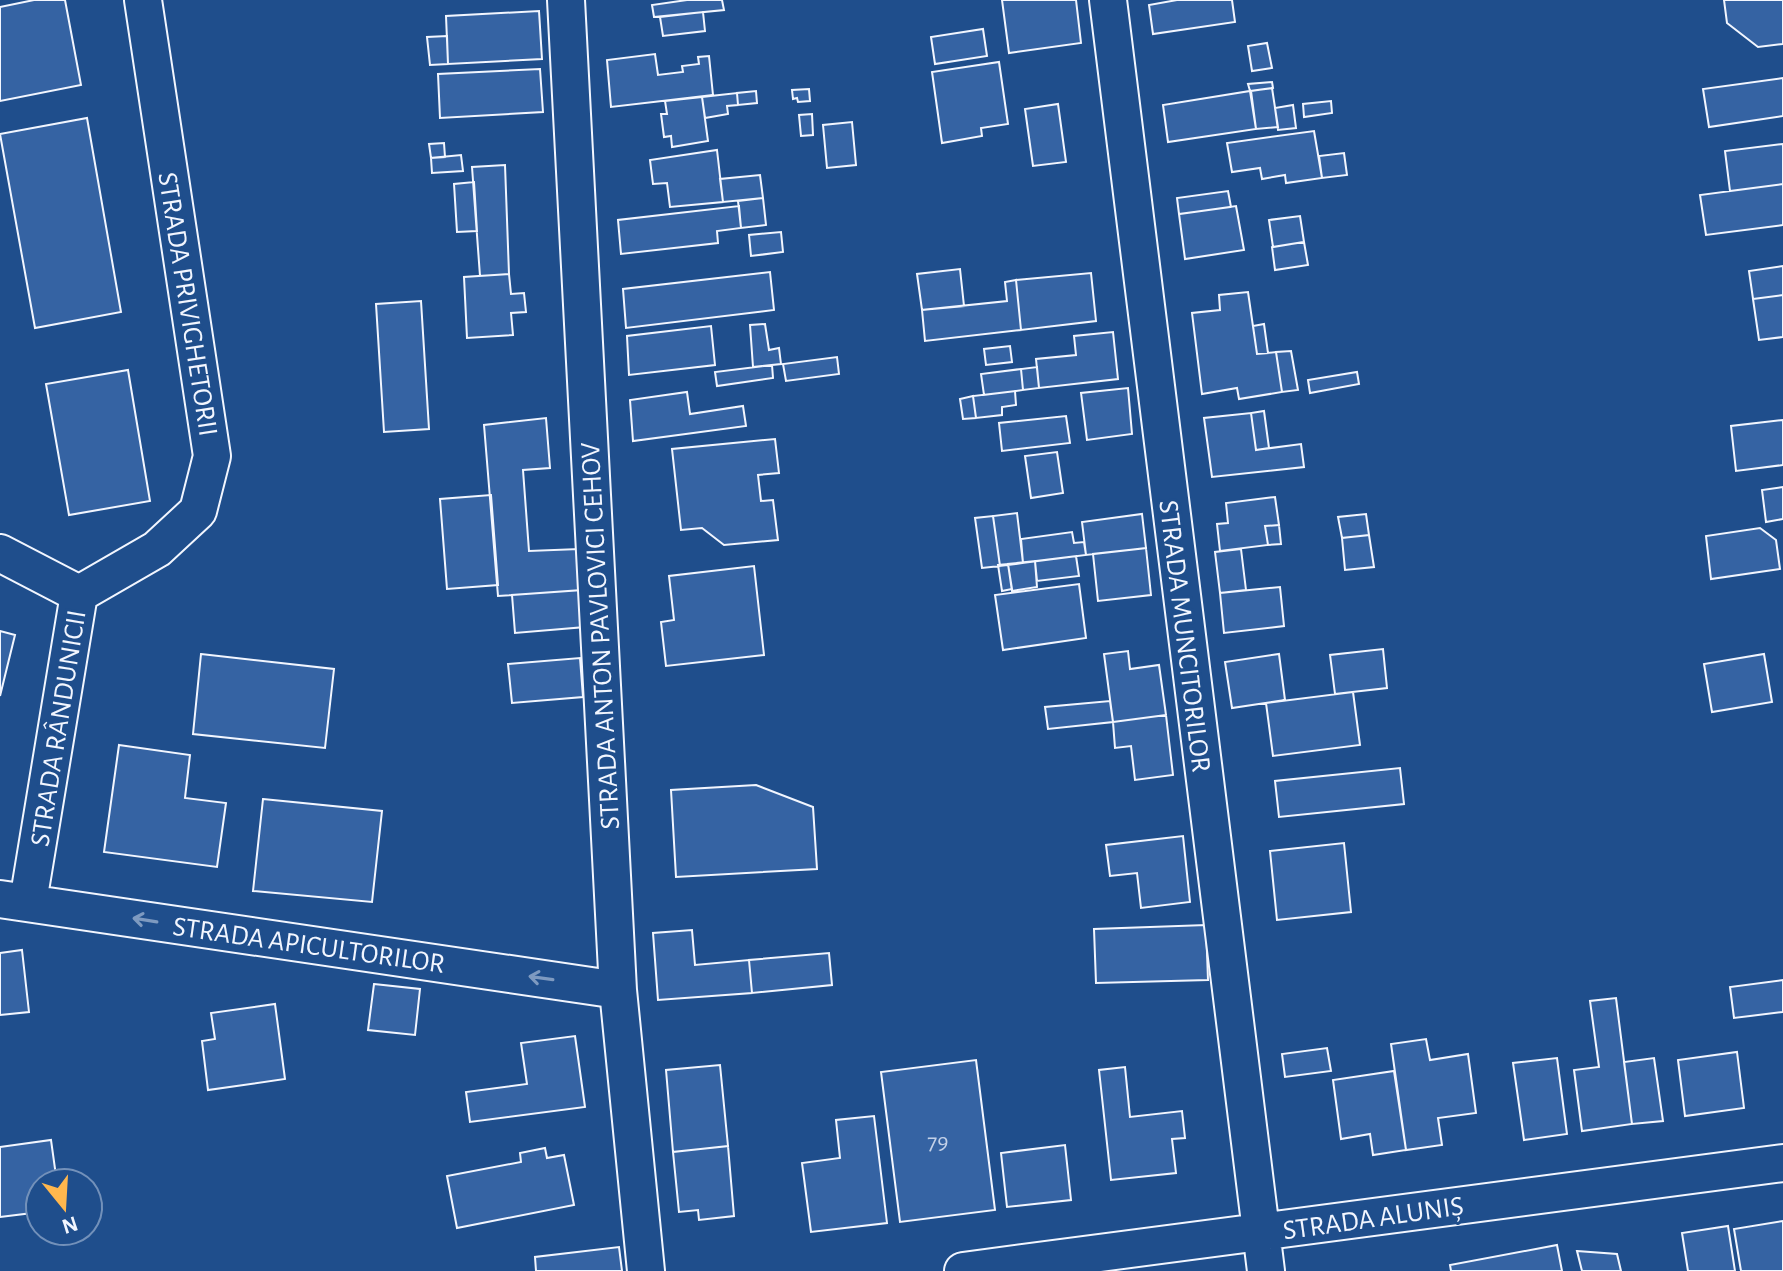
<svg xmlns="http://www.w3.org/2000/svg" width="1783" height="1271" font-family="'Alegreya Sans',sans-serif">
<rect width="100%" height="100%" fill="#1f4e8c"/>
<!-- building -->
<path fill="#3563a3" stroke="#f2f6ff" stroke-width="2" d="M34 0H65L81 85 0 101V7Z
M687 0H722L724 10 654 17 652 5Z
M1002 0H1076L1081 43 1009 53Z
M1177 0H1232L1235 22 1153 34 1149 5Z
M1724 0H1783V44L1758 47 1727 23Z
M539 11 542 59 448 64 446 16Z
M703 12 705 31 663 36 660 17Z
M983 29 987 56 935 64 931 37Z
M447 36 448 64 430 65 427 37Z
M1267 43 1272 68 1252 71 1248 46Z
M655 54 658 75 683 72 682 66 699 64 698 57 709 56 713 95 611 107 607 60Z
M999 62 1008 124 981 128 982 136 942 143 932 72Z
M540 69 543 112 440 118 438 74Z
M1783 78V116L1709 127 1703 89Z
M1272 82 1273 88 1250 91 1248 84Z
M1272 88 1278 127 1256 129 1251 91Z
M809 89 810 101 798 102 797 98 793 99 792 90Z
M756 91 757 103 738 105 737 93Z
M1250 91 1256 129 1168 142 1163 105Z
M737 93 738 105 727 106 728 114 705 118 702 97Z
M702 97 708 141 672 147 671 136 664 137 661 114H667L665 101Z
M1331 101 1332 113 1304 117 1303 104Z
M1058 104 1066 162 1033 166 1025 109Z
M1293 105 1296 128 1278 130 1275 108Z
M812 114 813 135 801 136 799 115Z
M87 118 121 312 35 328 0 134Z
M852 122 856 165 827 168 823 125Z
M1314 131 1322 178 1286 183 1285 175 1262 179 1260 168 1232 172 1227 143Z
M444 143 445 157 431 158 429 144Z
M1783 144V184L1730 191 1725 151Z
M717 150 723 202 670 207 667 183 653 184 650 160Z
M1344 153 1347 175 1322 178 1319 156Z
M461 155 463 171 432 173 431 158Z
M505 165 509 274 480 276 472 167Z
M760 175 763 198 723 202 720 179Z
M474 182 477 231 457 232 454 184Z
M1783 184V225L1706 235 1700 195Z
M1228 191 1231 207 1179 214 1177 198Z
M763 198 766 225 741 228 738 201Z
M739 206 741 228 717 231 718 243 621 254 618 220Z
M1236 206 1244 250 1185 259 1179 214Z
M1300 216 1304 242 1273 247 1269 220Z
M781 232 783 252 751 256 749 235Z
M1304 242 1308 265 1275 270 1272 247Z
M1783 266V295L1753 299 1749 271Z
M960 269 964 306 922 310 917 274Z
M770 272 774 310 626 328 623 289Z
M1091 273 1096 321 1021 330 1016 280Z
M509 274 511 294 524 293 526 312 511 313 513 335 467 338 464 277Z
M1016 280 1021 330 925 341 922 310 1007 301 1005 282Z
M1248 292 1257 354 1276 352 1282 392 1239 399 1237 388 1202 394 1192 313 1220 310 1219 295Z
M1783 295V337L1759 340 1753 299Z
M421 301 429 429 384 432 376 304Z
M765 324 769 350 779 348 781 364 753 367 750 325Z
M1264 324 1268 353 1257 354 1253 326Z
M711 326 715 365 629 375 627 336Z
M1113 332 1118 379 1039 388 1036 359 1076 355 1074 336Z
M1010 346 1012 362 986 365 984 349Z
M1291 351 1298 390 1282 392 1276 352Z
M837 357 839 374 786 381 783 364Z
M772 365 773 378 717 386 715 372Z
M1037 367 1039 388 1023 390 1021 369Z
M1021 369 1023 390 984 395 981 374Z
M128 370 150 501 69 515 46 384Z
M1357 372 1359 384 1310 393 1308 380Z
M1128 388 1132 434 1087 440 1081 393Z
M1015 391 1016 405 1002 407V415L976 418 973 396Z
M687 392 690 414 743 406 746 426 633 441 630 400Z
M973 396 976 418 963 419 960 399Z
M1264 411 1269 448 1256 450 1251 413Z
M1251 413 1256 450 1301 444 1304 467 1212 477 1204 418Z
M1066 416 1070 443 1002 451 999 423Z
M546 418 550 468 523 470 529 551 579 549 582 590 498 596 484 425Z
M1783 420V465L1736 471 1731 426Z
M775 439 779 473 758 475 761 501 773 500 778 540 724 545 702 528 681 530 672 449Z
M1057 452 1063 493 1031 498 1025 456Z
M1783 487V519L1766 522 1762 490Z
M491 495 498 585 447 589 440 499Z
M1275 497 1279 525 1265 526 1268 545 1220 551 1217 524 1228 523 1226 503Z
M1017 513 1023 563 1000 566 993 516Z
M1142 514 1146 548 1086 555 1082 522Z
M1366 514 1369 535 1342 538 1338 517Z
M993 516 1000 566 982 568 975 518Z
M1279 525 1281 544 1268 545 1265 526Z
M1760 528 1776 540 1780 569 1711 579 1706 536Z
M1072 532 1074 543 1084 542 1086 555 1023 563 1021 539Z
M1369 535 1374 567 1345 570 1342 538Z
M1146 548 1151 595 1098 601 1093 554Z
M1241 549 1246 590 1220 593 1215 552Z
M1076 556 1079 576 1037 581 1035 561Z
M1035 561 1037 587 1012 591 1008 564Z
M1008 564 1012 589 1002 591 998 565Z
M754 566 764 655 666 666 661 622 674 620 669 576Z
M1079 584 1086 638 1003 650 995 595Z
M1280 587 1284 626 1224 633 1220 593Z
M582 590 585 627 515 633 512 595Z
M0 631 15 635 0 696Z
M1383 649 1387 688 1335 694 1330 655Z
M1128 651 1130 669 1159 665 1166 715 1113 722 1104 654Z
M201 654 334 669 325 748 193 734Z
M1279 654 1285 700 1232 708 1225 662Z
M1764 654 1772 702 1712 712 1704 664Z
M580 658 583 697 512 703 508 664Z
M1353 692 1360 745 1273 756 1266 703Z
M1110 701 1113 722 1048 729 1045 707Z
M1166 715 1173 775 1135 780 1131 746 1115 748 1113 722Z
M119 745 190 755 185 798 226 803 217 867 104 852Z
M1400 768 1404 804 1279 817 1275 781Z
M756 785 813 807 817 869 676 877 671 790Z
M263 799 382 811 372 902 253 891Z
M1183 836 1190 902 1141 908 1137 873 1110 876 1106 845Z
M1344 843 1351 912 1277 920 1270 851Z
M1206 925 1208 980 1096 983 1094 929Z
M692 930 695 965 749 960 752 993 658 1000 653 933Z
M22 950 29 1012 0 1015V953Z
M829 953 832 985 752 993 749 960Z
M1783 980V1012L1734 1018 1730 987Z
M374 984 420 989 415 1035 368 1030Z
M1616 998 1632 1124 1582 1131 1574 1070 1599 1067 1590 1001Z
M275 1004 285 1079 208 1090 202 1041 215 1039 211 1013Z
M575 1036 585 1107 470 1122 466 1092 527 1084 521 1043Z
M1426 1039 1430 1060 1468 1054 1476 1113 1438 1118 1442 1145 1406 1150 1391 1044Z
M1327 1048 1331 1071 1285 1077 1282 1054Z
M1737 1052 1744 1108 1685 1116 1678 1060Z
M1557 1058 1567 1134 1524 1140 1513 1063Z
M1654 1058 1663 1121 1632 1124 1624 1062Z
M976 1060 995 1210 900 1222 881 1072Z
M720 1065 728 1146 673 1152 666 1070Z
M1125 1067 1130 1117 1182 1111 1185 1138 1172 1139 1176 1173 1111 1180 1099 1070Z
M1394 1071 1406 1150 1373 1155 1370 1134 1341 1139 1333 1080Z
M874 1116 887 1223 811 1232 802 1163 840 1158 836 1120Z
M51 1140 57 1183H40V1212L0 1217V1147Z
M1065 1145 1071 1200 1007 1207 1001 1153Z
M728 1146 734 1216 699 1220 698 1210 679 1212 673 1152Z
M545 1148 547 1158 564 1155 574 1205 457 1228 447 1176 521 1162 520 1153Z
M1783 1221V1271H1741L1734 1229Z
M1728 1226 1735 1271H1688L1682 1233Z
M1557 1245 1562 1271H1451L1450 1265Z
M619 1247 622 1271H536L535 1257Z
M1577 1251 1617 1254 1621 1271H1582Z"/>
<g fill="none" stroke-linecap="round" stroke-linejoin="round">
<defs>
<path id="street" d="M566 0 618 990 646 1271
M1108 0 1266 1271
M0 553 79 594 28 902
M79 594 157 549 198 511 212 456 143 0
M0 899 618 990
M963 1271 1783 1163"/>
</defs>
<!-- street casing -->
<use href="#street" stroke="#f2f6ff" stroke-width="40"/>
<!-- street -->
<use href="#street" stroke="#1f4e8c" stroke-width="36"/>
</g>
<!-- one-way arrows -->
<defs><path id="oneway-shaft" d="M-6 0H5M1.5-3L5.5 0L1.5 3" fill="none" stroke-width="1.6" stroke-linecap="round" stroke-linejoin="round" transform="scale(2)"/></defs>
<g stroke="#7e9ac0">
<use href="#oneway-shaft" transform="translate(145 920) rotate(-171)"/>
<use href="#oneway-shaft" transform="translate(541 978) rotate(-172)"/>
</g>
<g text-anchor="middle" stroke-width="6" stroke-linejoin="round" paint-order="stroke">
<!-- number labels -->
<g font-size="24" fill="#c3d1e8">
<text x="938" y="1149">79</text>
</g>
<!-- street labels -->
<g font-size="28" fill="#f2f6ff" stroke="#1f4e8c">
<text transform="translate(189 304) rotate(81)" y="10">STRADA PRIVIGHETORII</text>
<text transform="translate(599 636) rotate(-93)" y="10">STRADA ANTON PAVLOVICI CEHOV</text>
<text transform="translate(1186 636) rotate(83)" y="10">STRADA MUNCITORILOR</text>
<text transform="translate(57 728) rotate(-81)" y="10">STRADA RÂNDUNICII</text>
<text transform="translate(309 944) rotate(8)" y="10">STRADA APICULTORILOR</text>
<text transform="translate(1373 1217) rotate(-8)" y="10">STRADA ALUNIȘ</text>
</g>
</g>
<!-- north arrow -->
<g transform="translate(64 1207) rotate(162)"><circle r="38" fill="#1f4e8c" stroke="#7391ba" stroke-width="2"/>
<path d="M0-6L14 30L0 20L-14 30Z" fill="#ffb74d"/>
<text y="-12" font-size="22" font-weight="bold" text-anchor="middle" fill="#f2f6ff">N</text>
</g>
</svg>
